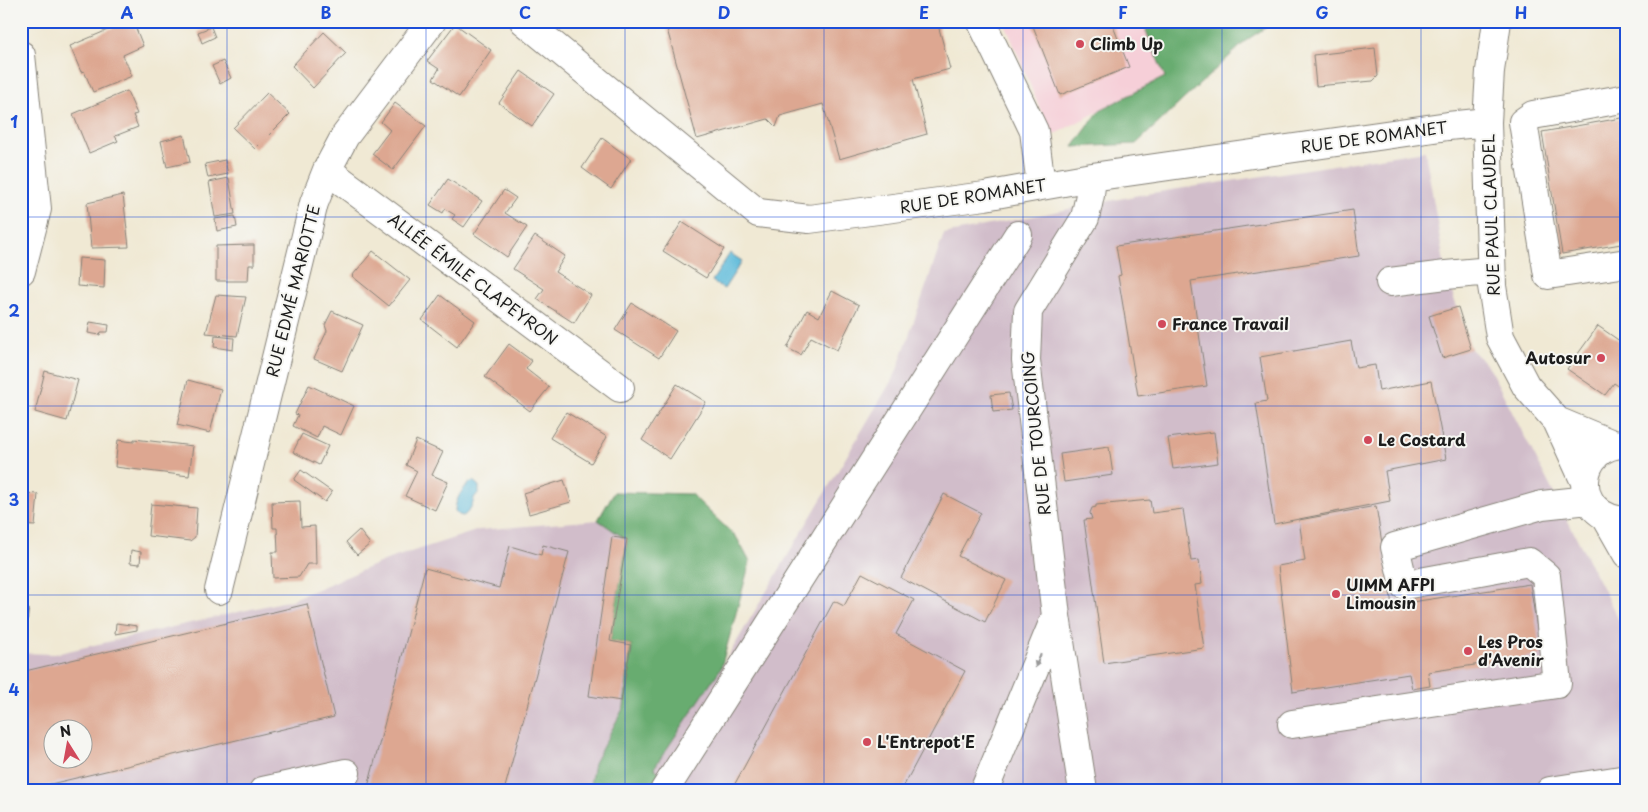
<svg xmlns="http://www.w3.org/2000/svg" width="1648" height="812" font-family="'Playpen Sans',sans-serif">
<rect width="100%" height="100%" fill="#f6f6f2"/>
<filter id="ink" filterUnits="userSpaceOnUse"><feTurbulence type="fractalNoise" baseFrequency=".02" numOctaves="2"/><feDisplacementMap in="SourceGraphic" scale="10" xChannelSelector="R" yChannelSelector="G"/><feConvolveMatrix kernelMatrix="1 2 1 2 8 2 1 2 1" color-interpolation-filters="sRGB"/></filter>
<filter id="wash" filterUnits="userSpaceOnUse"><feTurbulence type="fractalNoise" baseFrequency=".0096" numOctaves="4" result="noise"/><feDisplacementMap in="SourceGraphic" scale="20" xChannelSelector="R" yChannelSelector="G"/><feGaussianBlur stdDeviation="1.12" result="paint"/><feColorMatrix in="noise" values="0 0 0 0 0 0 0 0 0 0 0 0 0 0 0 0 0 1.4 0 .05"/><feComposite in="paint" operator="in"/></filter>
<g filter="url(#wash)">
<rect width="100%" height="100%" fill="#f0e9d4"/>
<!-- built -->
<path fill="#f6cfd8" d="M1004 21H1142L1165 77 1051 136Z"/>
<!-- industrial -->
<path fill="#d1bdca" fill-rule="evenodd" d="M1425 151 1446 275 1471 349 1489 367 1627 636V791H683L654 768 721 668 896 373 944 234 1139 195Z
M598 520 627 539 610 641 631 645 624 707 594 763 589 791H21V653L55 654 291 600 389 559 479 530ZM52 730H82V760H52Z"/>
<!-- forest -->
<path fill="#68ac70" stroke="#426446" d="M1149 21H1276L1248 39 1136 144 1073 147 1100 110 1165 77 1146 31Z
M614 492 691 494 737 538 750 562 721 668 654 768 682 791H589L594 763 624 707 631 645 610 641 627 540 598 520Z"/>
<!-- water -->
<path fill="#5cbada" stroke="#3c6b7b" d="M730 253 742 261 724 289 712 281Z
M473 481 479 486V492L474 498C474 503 468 514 463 516L459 515 455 511C455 500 463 486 473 481Z"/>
<g id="blocks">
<!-- building -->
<path fill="#dda791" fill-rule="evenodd" d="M129 21H133L143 46 123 55 132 76 93 92 84 71 81 72 70 46Z
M697 21H937L950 69 913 79 927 134 839 159 823 104 780 116 776 127 768 119 697 139 667 29Z
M1031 21H1111L1129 67 1060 95Z
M455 24 491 50 459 97 433 79 439 69 427 61Z
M211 27 215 37 202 43 198 32Z
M324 32 346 53 313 88 292 66Z
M1375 48 1378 76 1373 81 1316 86 1313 55Z
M223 61 231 78 220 84 212 66Z
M521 71 554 94 532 126 499 103Z
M127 91 137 114 133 115 138 127 115 136 118 141 89 153 73 114Z
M267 93 290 114 255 149 233 128Z
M395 103 426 126 393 170 372 154 390 130 381 122Z
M1627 117V243L1562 254 1542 132Z
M184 135 190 162 167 167 161 141Z
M602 138 631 159 611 189 582 168Z
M225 160 228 174 208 178 205 164Z
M229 178 235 214 215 217 209 182Z
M448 179 482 201 464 227 452 219 455 215 445 209 443 213 430 205Z
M504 190 516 198 505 213 527 227 507 257 474 234Z
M123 195 129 247 91 248 87 203Z
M1353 210 1359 256 1191 281 1207 386 1138 396 1118 276 1121 275 1116 246Z
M235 216 237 227 217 231 215 219Z
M682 222 724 249 706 278 663 251Z
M535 236 565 256 555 272 591 295 574 323 537 299 544 289 513 269Z
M250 245H254V265H249L248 281H216V246Z
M373 251 410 280 389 306 352 276Z
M79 258 105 260 104 288 77 286Z
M832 291 859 305 837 350 811 337 801 355 787 348 807 310 819 317Z
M216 295 246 297 237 336 206 333Z
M440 295 475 321 457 347 422 320Z
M632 303 676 331 659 358 615 330Z
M1458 307 1471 349 1442 358 1429 316Z
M332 311 363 325 342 371 314 359 327 331 325 325Z
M90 322 109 325 108 332H101L100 335 88 333Z
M1598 326 1627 346V392L1614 383 1605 395 1567 369Z
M215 336 234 338 233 350 214 347Z
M1351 341 1356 368 1375 365 1379 391 1431 381 1446 459 1385 471 1390 501 1274 524 1256 403 1267 401 1260 357Z
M509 344 532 361 526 369 549 387 530 411 485 377Z
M45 371 78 380 67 421 35 412Z
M188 380 221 389 210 433 177 425Z
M677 384 706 402 670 459 642 440Z
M309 385 354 406 341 435 322 426 317 438 293 426 298 415 295 414Z
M1009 393 1012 410 993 412 991 395Z
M566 412 607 437 591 463 550 438Z
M1214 432 1218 463 1173 469 1168 438Z
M302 434 328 446 319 465 293 452Z
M134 439 193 446 189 476 115 467 118 440 134 442Z
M416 440 443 452 432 475 448 482 435 510 405 496 417 471 406 465Z
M1109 447 1113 475 1064 482 1060 454Z
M301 470 332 492 325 502 294 480Z
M564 480 571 502 529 514 523 493Z
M21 493 38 494 35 526 21 525Z
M944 494 981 513 958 556 1006 580 985 622 901 578Z
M1150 500 1152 513 1183 509 1191 561 1199 560 1202 584 1195 585 1204 648 1104 663 1084 520 1092 519 1090 513 1092 508 1096 507V505Z
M300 501 301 527 315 526 316 564H307L299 577 273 578 272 552H278L277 528H273L272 502Z
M151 504 197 508 195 537 190 541 148 536Z
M1376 506 1392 605 1530 584 1541 655 1428 672 1430 686 1412 689 1409 674 1293 692 1278 566 1305 561 1299 520Z
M359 530 370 544 357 555 346 542Z
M612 537 627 539 610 641 631 645 621 701 589 696Z
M543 545 569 552 504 791H382L368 787 425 568 499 588 510 546 541 555Z
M131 550 141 552 140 564 130 563Z
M862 573 914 600 896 634 965 671 901 791H731L834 601 844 606Z
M307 604 334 717 21 791V672ZM52 730H82V760H52Z
M21 608 29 609 24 643H21Z
M116 623 137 626V630L115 634Z"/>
</g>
</g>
<g filter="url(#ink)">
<use href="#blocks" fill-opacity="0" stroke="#868278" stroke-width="1"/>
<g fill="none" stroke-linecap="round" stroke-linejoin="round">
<defs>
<path id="minor" d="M524 21 758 213 809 219 985 196 1092 177 1448 126 1487 122
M981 21 1034 131 1041 185
M1497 21 1490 71 1487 122 1492 286 1500 337 1526 386 1557 421 1585 482
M21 55 37 209 21 271
M1627 98 1533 115 1523 122 1548 275 1627 263
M327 170 620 388
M1390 282 1446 275 1491 271
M1557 421 1615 445
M1627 444C1575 441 1567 519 1627 521
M1606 517 1627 554
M219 590 314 203 327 170 345 136 432 21
M1292 724 1557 684 1546 576 1529 562 1404 585 1395 547 1542 505 1589 500
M263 791 346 773
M664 791 1018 235
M984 791 1055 618
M1083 791 1056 616 1026 360 1028 311 1085 218 1090 195 1092 177
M1550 791 1627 779"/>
</defs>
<!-- minor casing -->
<use href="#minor" stroke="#868278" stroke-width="30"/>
<!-- minor -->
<use href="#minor" stroke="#fff" stroke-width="28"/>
</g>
<!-- one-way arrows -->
<defs><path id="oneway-solid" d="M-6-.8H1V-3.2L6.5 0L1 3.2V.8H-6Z" transform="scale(1.25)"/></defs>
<use fill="#999" href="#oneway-solid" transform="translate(1038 661) rotate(112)"/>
</g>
<!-- grid -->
<path fill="none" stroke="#1d4ed8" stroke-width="1" stroke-opacity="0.55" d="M227 21V791M426 21V791M625 21V791M824 21V791M1023 21V791M1222 21V791M1421 21V791M21 217H1627M21 406H1627M21 595H1627"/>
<!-- markers -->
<g fill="#d1495b" stroke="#f6f6f2" stroke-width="2">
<circle cx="1080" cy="44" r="5"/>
<circle cx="1162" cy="324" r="5"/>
<circle cx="1601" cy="358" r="5"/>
<circle cx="1368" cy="440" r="5"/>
<circle cx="1336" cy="594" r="5"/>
<circle cx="1468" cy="651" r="5"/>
<circle cx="867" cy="742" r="5"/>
</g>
<g text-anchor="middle" stroke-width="4" stroke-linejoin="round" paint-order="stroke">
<!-- poi labels -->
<g font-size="16" font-weight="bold" fill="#1c1c1c" stroke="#f6f6f2" text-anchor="start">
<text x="1090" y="50">Climb Up</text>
<text x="1172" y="330">France Travail</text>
<text x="1591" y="364" text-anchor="end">Autosur</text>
<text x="1378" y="446">Le Costard</text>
<text x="1346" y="591">UIMM AFPI<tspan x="1346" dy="18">Limousin</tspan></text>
<text x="1478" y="648">Les Pros<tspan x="1478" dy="18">d'Avenir</tspan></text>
<text x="877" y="748">L'Entrepot'E</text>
</g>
<!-- street labels -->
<g font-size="16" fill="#1c1c1c" stroke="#f6f6f2">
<text transform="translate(1374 137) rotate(-8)" y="6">RUE DE ROMANET</text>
<text transform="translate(973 196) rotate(-9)" y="6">RUE DE ROMANET</text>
<text transform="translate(1491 215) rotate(-92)" y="6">RUE PAUL CLAUDEL</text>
<text transform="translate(473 279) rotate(37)" y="6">ALLÉE ÉMILE CLAPEYRON</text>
<text transform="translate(293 291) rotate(-76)" y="6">RUE EDMÉ MARIOTTE</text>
<text transform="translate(1036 433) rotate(-96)" y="6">RUE DE TOURCOING</text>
</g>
</g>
<!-- margin -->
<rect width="1648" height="812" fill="none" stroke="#f6f6f2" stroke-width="55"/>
<!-- north arrow -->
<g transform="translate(68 744) rotate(349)"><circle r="24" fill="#f6f6f2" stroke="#9f9f9c"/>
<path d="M0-4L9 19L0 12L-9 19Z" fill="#d1495b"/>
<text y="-8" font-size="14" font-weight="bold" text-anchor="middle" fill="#1c1c1c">N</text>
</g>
<rect x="28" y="28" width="1592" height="756" fill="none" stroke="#1d4ed8" stroke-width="2"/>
<g font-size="16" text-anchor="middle" font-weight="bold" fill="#1d4ed8">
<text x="127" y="19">A</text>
<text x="326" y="19">B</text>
<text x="525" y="19">C</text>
<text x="724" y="19">D</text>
<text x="924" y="19">E</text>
<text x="1123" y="19">F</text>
<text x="1322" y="19">G</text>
<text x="1521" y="19">H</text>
<text x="14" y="128">1</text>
<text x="14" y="317">2</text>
<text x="14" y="506">3</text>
<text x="14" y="696">4</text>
</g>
</svg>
